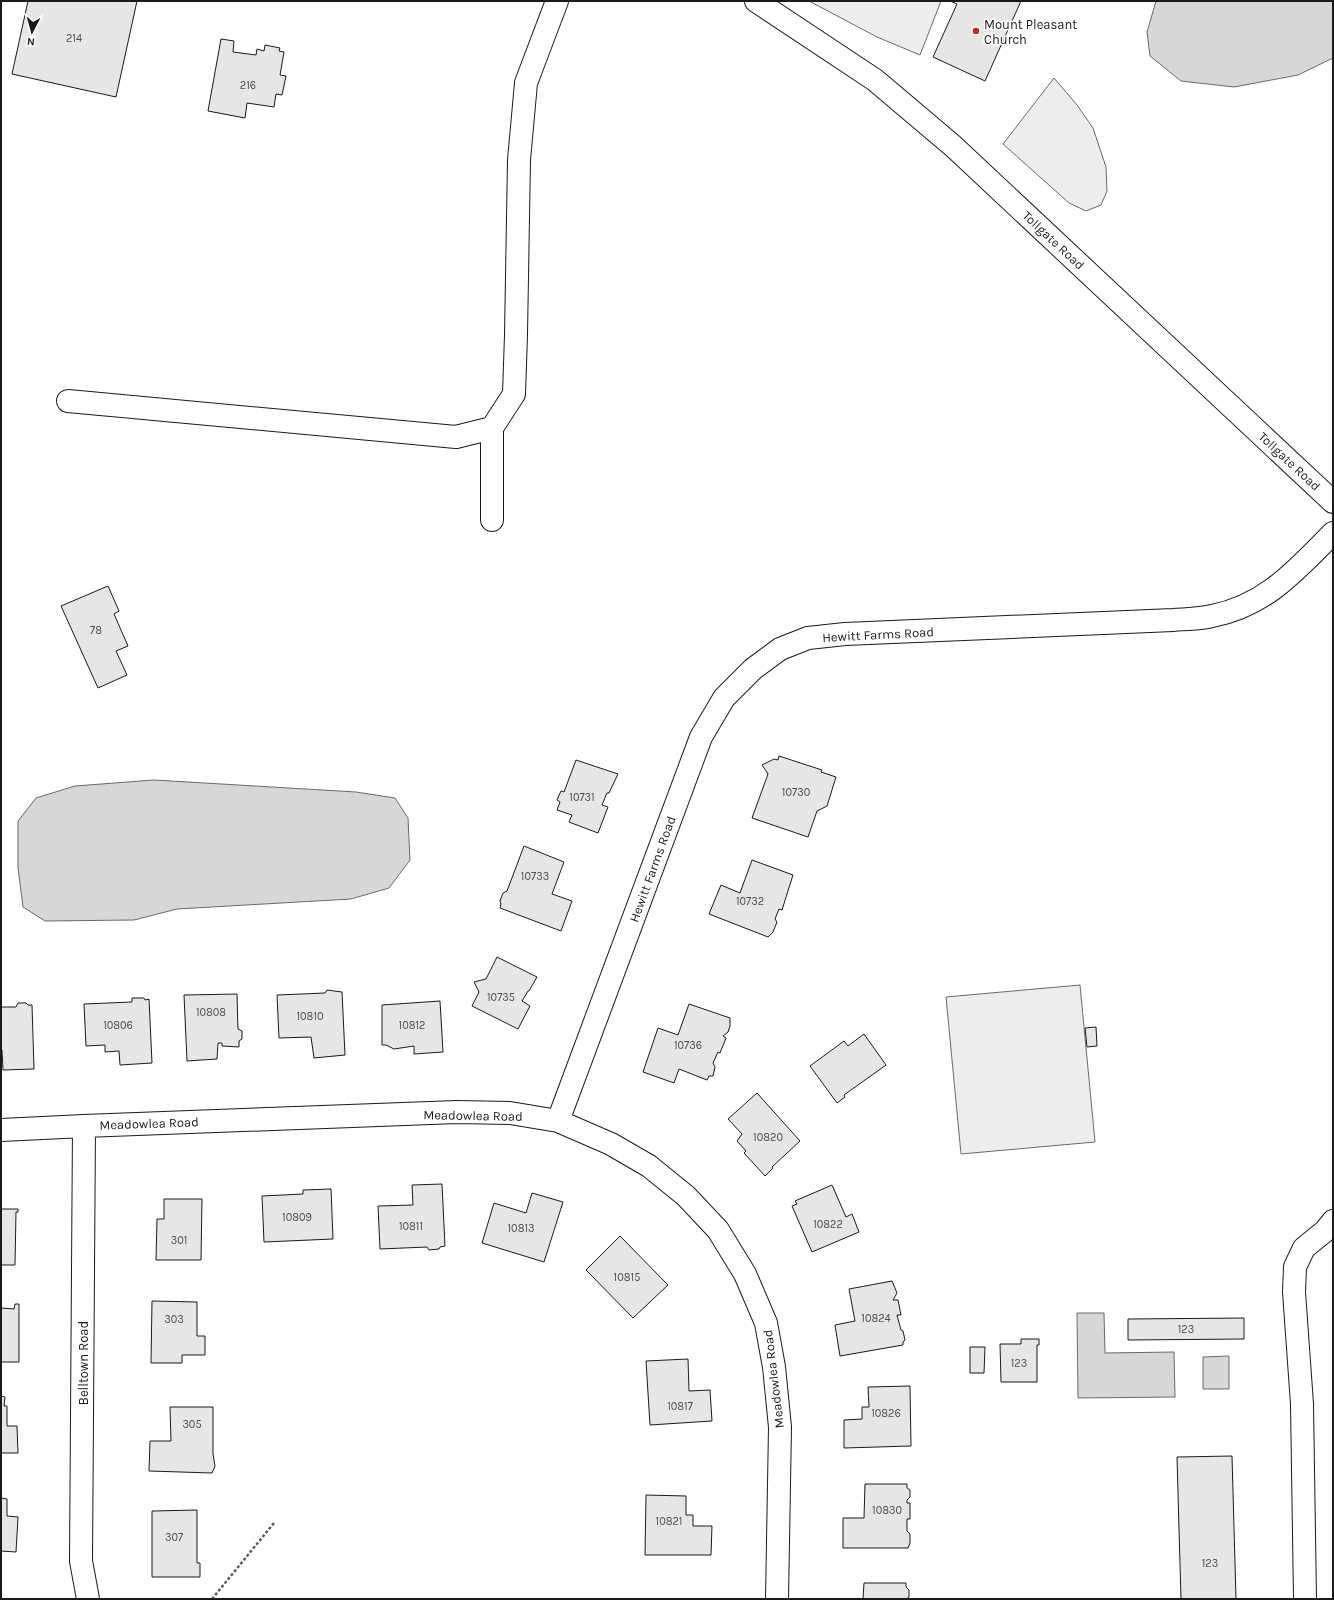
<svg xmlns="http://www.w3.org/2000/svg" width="1334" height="1600" font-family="Karla,sans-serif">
<rect width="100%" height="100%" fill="#fff"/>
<!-- built -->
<path fill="#ededed" stroke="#6a6a6a" d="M809 1H941L920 55 877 37Z
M1054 78 1077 105 1093 128 1106 167 1107 191 1101 205 1086 211 1069 203 1003 144Z
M1080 985 1095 1142 961 1154 946 997Z"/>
<!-- water -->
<path fill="#d7d7d7" stroke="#6a6a6a" d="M1156 1H1333V58L1298 75 1234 87 1181 81 1150 56 1147 32Z
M154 780 356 792 395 798 408 818 410 860 389 888 351 899 177 909 134 920 45 921 23 907 18 868V821L36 798 75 786Z
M1077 1313H1104L1105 1353 1174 1352 1175 1397 1078 1398Z
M1229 1356V1389H1203V1357Z"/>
<!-- building -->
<path fill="#e6e6e6" stroke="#1a1a1a" d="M28 1H137L116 97 12 74Z
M950 1H1021L985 81 933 57 957 4Z
M221 39 234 41 233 52 256 55 257 49 264 51 265 45 280 48 279 51 284 52 280 75 286 76 282 95 276 94 274 107 247 103 245 118 208 111Z
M108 586 119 611 114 614 128 646 116 651 127 675 98 688 61 606Z
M779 756 822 770 821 772 836 777 827 806 817 811 808 837 752 818 768 774 762 765 774 759 778 760Z
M576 760 618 774 609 793H607L602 805 608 807 598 833 569 822 572 815 557 810 560 802 557 800 561 791 564 792Z
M524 846 564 862 552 894 572 901 561 931 500 908 501 904 500 901 503 893 507 891Z
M752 860 793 875 782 910 779 909 775 919 777 922 773 932 768 937 709 914 721 885 740 893Z
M497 957 537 977 529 991H528L522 1001 530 1006 518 1029 472 1006 479 992 474 982 486 979Z
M327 990 342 992 345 1055 314 1058 311 1037 279 1038 277 995 325 993Z
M237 994 238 1029 242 1031V1039L239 1041V1047L222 1046V1043H218L217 1059 187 1061 184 995Z
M132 998H144L145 1000 149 999 152 1063 120 1065 119 1051 105 1052V1045L86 1046 84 1004 132 1002Z
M440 1001 443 1052 414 1054V1046L394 1049 386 1045H382V1005Z
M18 1003H26L28 1005H32L34 1069 3 1070 2 1050H1V1007H16Z
M689 1004 730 1018V1026L728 1032 723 1036 726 1038 720 1053 718 1052 713 1063 715 1067 713 1076H709L707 1080 679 1069 674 1083 643 1072 658 1028 678 1035Z
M1096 1027 1097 1046 1087 1047 1085 1028Z
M864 1034 886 1065 844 1095 845 1097 837 1103 810 1066 844 1041 848 1046Z
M757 1093 800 1141 772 1167 773 1168 765 1176 744 1153 746 1151 737 1141 742 1134 728 1119Z
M442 1184 445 1246 440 1247 439 1249 429 1250 427 1247 380 1249 378 1206 413 1205 412 1185Z
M832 1185 846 1217 852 1214 859 1232 812 1252 792 1206 797 1204 795 1201Z
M331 1189 333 1239 264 1242 262 1196 303 1194V1190Z
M532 1193 563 1202 544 1262 482 1243 494 1203 526 1213Z
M164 1199H202L201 1260H156L157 1219H164Z
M1 1209H18V1212H16L15 1265H1Z
M620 1236 668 1285 633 1318 586 1270Z
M892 1281 897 1293 893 1300H898L901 1315H897L901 1330 903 1331 905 1340 903 1342V1345L840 1356 835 1325 855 1321 849 1289Z
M152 1301 197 1302V1336H205V1355H182V1363H151Z
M15 1304H19V1362H1V1308L14 1309Z
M1244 1318V1339L1128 1340V1319Z
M1021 1339H1039V1345H1037V1382H1001L1000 1344H1021Z
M970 1347H985L984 1373H970Z
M688 1359 689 1391 710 1390 712 1421 650 1425 646 1361Z
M910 1386 911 1446 844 1448V1420L862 1419V1407H869L868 1387Z
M1 1396 5 1397 4 1406H7V1426H17L18 1453H1Z
M170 1407H213V1454L215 1466 212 1473 149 1471 150 1441H171Z
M1232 1456 1236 1599H1181L1177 1457Z
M865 1484H907V1488L910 1490V1497L907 1500V1503H910V1519H907V1531L910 1534V1543L908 1548H843V1518H864Z
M646 1495 686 1496V1515H693V1526H712L711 1555H645Z
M1 1498 7 1499V1516L18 1517 16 1552 1 1551Z
M197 1510V1563H200V1577H152V1511Z
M864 1583H906V1587L909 1590V1597L906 1599H863Z"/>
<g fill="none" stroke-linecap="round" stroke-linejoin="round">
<defs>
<path id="minor" d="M756 1 875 80 953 146 1333 502
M68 401 456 437 492 428 514 394 516 335 519 160 526 83 557 1
M492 520V428
M558 1121 701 737 724 698 753 669 780 649 808 638 845 634 1173 620C1186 619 1200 619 1212 616 1266 606 1297 569 1333 533
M84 1126 81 1561 88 1599
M1 1130 84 1126 457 1112 510 1113 558 1121 611 1144 649 1166 686 1196 718 1230 745 1274 766 1323 774 1367 780 1427 777 1599
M1305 1599 1302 1404 1294 1292 1295 1267 1304 1248 1325 1231 1333 1221"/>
</defs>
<!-- minor casing -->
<use href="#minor" stroke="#1a1a1a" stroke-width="24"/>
<!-- path -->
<path stroke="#5f5f5f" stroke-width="2.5" stroke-dasharray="3 2" stroke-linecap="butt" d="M212 1599 274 1523"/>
<!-- minor -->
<use href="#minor" stroke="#fff" stroke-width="22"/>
</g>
<!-- markers -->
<circle fill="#c62828" stroke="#fff" stroke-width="1.5" cx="976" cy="31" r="4"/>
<g text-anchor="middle" stroke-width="3" stroke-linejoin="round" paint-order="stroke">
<!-- number labels -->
<g font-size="11" fill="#4d4d4d">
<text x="74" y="42">214</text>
<text x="248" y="89">216</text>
<text x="96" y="634">78</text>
<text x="796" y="796">10730</text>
<text x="582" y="801">10731</text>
<text x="535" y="880">10733</text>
<text x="750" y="905">10732</text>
<text x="501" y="1001">10735</text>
<text x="211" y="1016">10808</text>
<text x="310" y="1020">10810</text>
<text x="118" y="1029">10806</text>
<text x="412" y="1029">10812</text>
<text x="688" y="1049">10736</text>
<text x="768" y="1141">10820</text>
<text x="297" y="1221">10809</text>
<text x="828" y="1228">10822</text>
<text x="411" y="1230">10811</text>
<text x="521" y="1232">10813</text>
<text x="179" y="1244">301</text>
<text x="627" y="1281">10815</text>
<text x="876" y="1322">10824</text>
<text x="174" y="1323">303</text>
<text x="1186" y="1333">123</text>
<text x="1019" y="1367">123</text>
<text x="680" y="1410">10817</text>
<text x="886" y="1417">10826</text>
<text x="192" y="1428">305</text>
<text x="887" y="1514">10830</text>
<text x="669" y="1525">10821</text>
<text x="174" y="1541">307</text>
<text x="1210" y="1567">123</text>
</g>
<!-- poi labels -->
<g font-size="13" fill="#1a1a1a" stroke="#fff" text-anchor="start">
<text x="984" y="29">Mount Pleasant<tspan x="984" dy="15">Church</tspan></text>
</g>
<!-- street labels -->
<g font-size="13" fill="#1a1a1a" stroke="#fff">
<text transform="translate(1054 240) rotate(43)" y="5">Tollgate Road</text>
<text transform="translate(1290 461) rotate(43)" y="5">Tollgate Road</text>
<text transform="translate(878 634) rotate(-3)" y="5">Hewitt Farms Road</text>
<text transform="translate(652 869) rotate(-70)" y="5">Hewitt Farms Road</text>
<text transform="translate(473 1115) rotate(1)" y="5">Meadowlea Road</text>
<text transform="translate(149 1123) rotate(-2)" y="5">Meadowlea Road</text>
<text transform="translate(83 1363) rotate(-90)" y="5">Belltown Road</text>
<text transform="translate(773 1379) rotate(-97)" y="5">Meadowlea Road</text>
</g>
</g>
<!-- border -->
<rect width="1334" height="1600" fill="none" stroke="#1a1a1a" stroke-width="4"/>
<!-- north arrow -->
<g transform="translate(32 32) rotate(186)" stroke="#ffffff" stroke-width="3" paint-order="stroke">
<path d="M0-3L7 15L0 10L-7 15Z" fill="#1a1a1a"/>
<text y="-6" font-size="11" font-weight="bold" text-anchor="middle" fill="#1a1a1a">N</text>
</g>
</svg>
